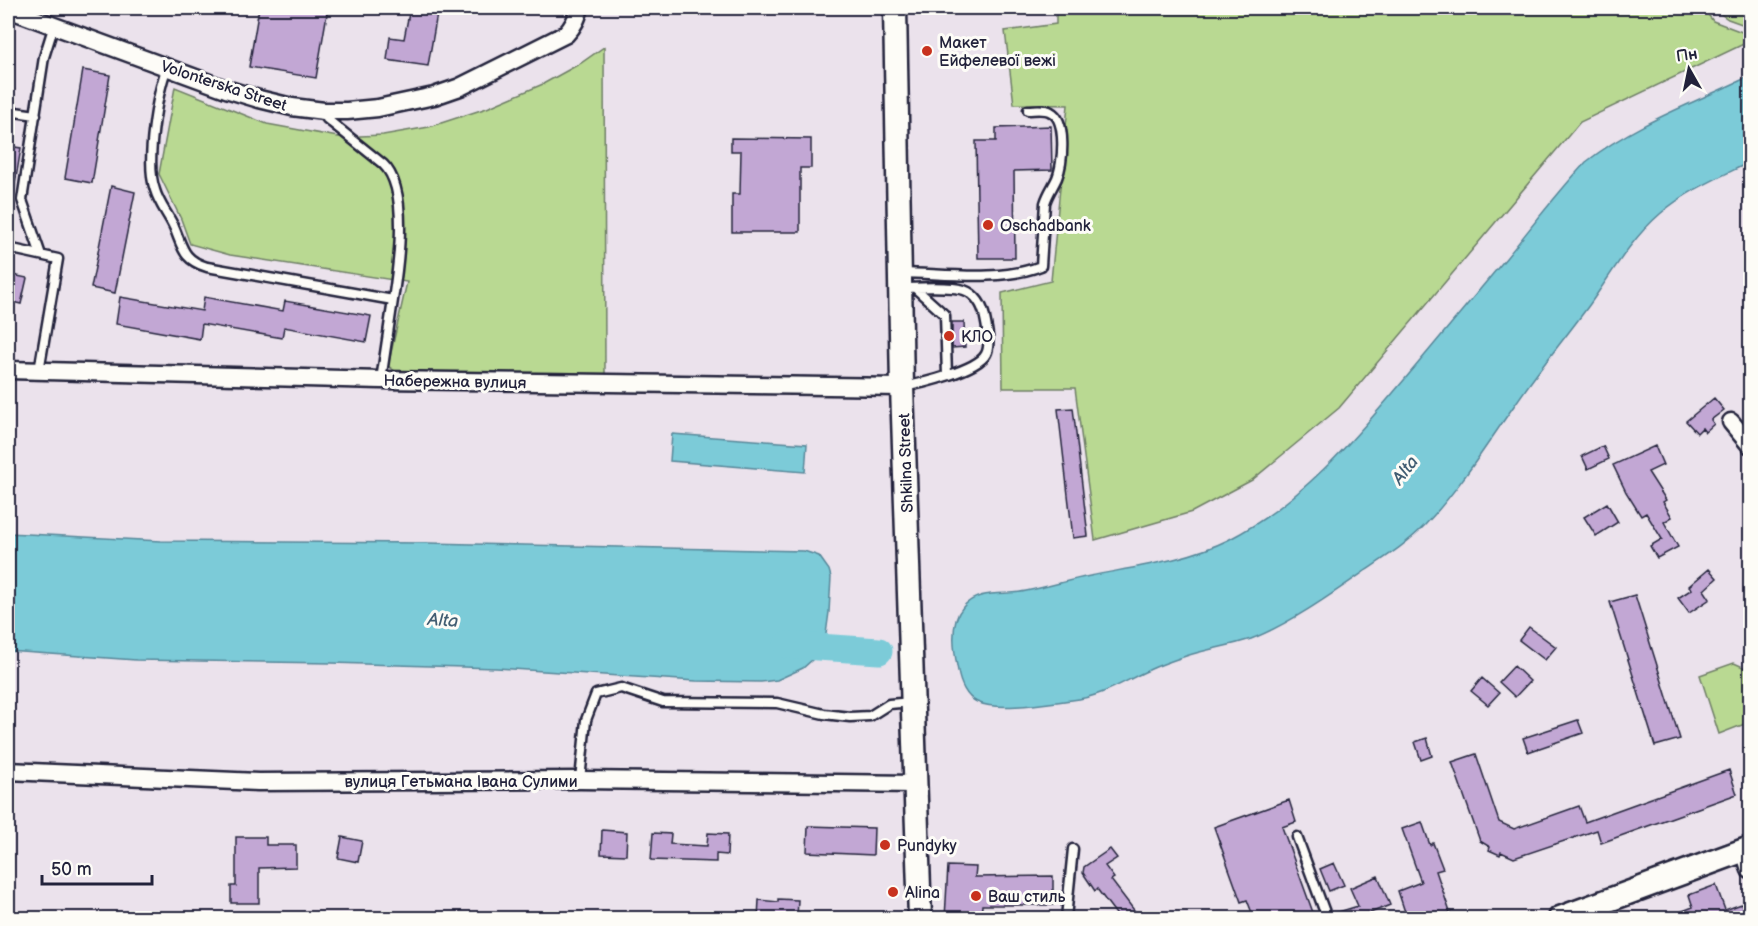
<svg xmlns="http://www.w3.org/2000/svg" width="1758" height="926" font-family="'Balsamiq Sans',sans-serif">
<rect width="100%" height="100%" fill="#ebe2ec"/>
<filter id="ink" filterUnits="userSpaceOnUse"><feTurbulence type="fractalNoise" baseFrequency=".0167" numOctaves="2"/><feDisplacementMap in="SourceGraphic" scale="12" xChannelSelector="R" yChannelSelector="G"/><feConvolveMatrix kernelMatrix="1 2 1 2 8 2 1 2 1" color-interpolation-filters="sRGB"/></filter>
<g filter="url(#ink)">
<!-- green -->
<path fill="#b9d992" stroke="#6e7e66" stroke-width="1.5" d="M1056 8H1703L1713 21 1750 35V41L1580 122 1339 408 1252 480 1192 512 1095 540 1075 388H1003L1002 293 1051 281 1068 105 1014 104 1005 31 1056 24Z
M1712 8H1750V27L1728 19Z
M604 47 605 375 398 373 388 366 407 282 230 255 190 244 181 219 159 174 175 87 267 124 338 137 383 135 429 127 487 108 543 84 581 63Z
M1734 663 1750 670V722L1719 734 1700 675Z"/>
<!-- water -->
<path fill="#7bcbd8" stroke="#578799" stroke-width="1.5" d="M1750 76V162C1720 177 1686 191 1660 214 1631 239 1612 273 1590 304 1566 337 1539 369 1516 403 1487 444 1460 488 1425 525 1408 543 1386 557 1365 571 1332 594 1288 625 1251 639 1230 646 1207 649 1186 656 1174 660 1162 664 1151 669 1124 681 1102 697 1072 700 1048 703 998 712 977 702 966 697 960 683 958 671 954 652 949 623 963 607 979 588 1005 596 1026 591 1047 587 1069 580 1090 576 1135 567 1188 560 1228 540 1306 500 1360 432 1415 367 1446 330 1476 294 1507 257 1533 225 1558 192 1586 162 1636 123 1694 103 1750 76Z
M672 434 807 444 805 472 670 461Z
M8 533 161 541 428 543 804 551 819 556 829 570 831 577 829 612 826 634 822 646 812 660 803 668 777 680 761 682 696 681 496 668 332 663 136 660 8 651Z"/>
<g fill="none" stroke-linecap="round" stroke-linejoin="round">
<!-- river -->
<path stroke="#7bcbd8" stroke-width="27" d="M787 645 879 651"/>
</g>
<!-- building -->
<path fill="#c2a7d4" stroke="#22223b" stroke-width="1.5" d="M259 8H328L316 78 249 67Z
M410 8H438L428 66 387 60 390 37 404 39Z
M83 70 110 75 92 183 65 178Z
M1051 126 1052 170 1014 171 1015 258H978L976 141H996V128Z
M731 138 811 139V168H800V232H732V194H740L741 151H731Z
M8 146 21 148 14 190H8Z
M111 186 135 192 115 293 91 288Z
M8 274 27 278 21 304 8 301Z
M120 297 202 311 204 297 283 311 285 301 371 316 366 342 284 327 282 338 202 324 200 339 116 324Z
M952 322H964L965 347 952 348Z
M1714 398 1724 410 1711 420 1714 424 1705 432 1702 428 1697 433 1686 421Z
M1073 408 1088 536 1073 538 1058 409Z
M1603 446 1609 459 1588 469 1582 456Z
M1655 446 1663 465 1648 472 1666 500 1663 502 1672 517 1664 522 1678 547 1657 558 1650 546 1662 539 1646 513 1641 516 1626 492 1613 465Z
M1607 503 1618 522 1596 536 1584 517Z
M1709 569 1717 578 1704 590 1710 599 1689 613 1678 598 1692 589 1689 586Z
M1635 595 1680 739 1655 746 1610 602Z
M1529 627 1556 647 1545 660 1519 640Z
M1514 666 1530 681 1515 697 1499 682Z
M1482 678 1499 693 1488 705 1471 691Z
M1578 720 1583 733 1528 752 1523 738Z
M1427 738 1432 756 1421 760 1415 742Z
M1476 754 1499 822 1514 829 1579 806 1585 822 1729 770 1737 794 1601 843 1597 830 1514 858 1501 852 1500 855 1489 850 1490 847 1480 841 1452 762Z
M1289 800 1296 822 1282 827 1315 918H1254L1247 900 1241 902 1214 827Z
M1422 822 1430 845 1433 843 1443 869 1436 871 1452 918H1407L1398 891 1421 882 1402 829Z
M808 826 874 828 873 855 807 852Z
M602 830 627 832 626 855 601 854Z
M653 833 671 834 670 844 707 846 708 833 728 834 727 855 716 854V862L651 860Z
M236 837H266V845H296V867L259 868V903H231V886H236Z
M342 837 362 841 358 862 338 858Z
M1110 849 1117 858 1105 866 1114 878 1111 880 1140 918H1119L1097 889 1095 891 1083 873 1084 867Z
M1334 863 1344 885 1329 891 1320 869Z
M948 866 976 867 975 877 1053 876V905H982L981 918H945Z
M1378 876 1390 905 1358 918H1333L1332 914 1358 906 1350 888Z
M1716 885 1725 910 1747 902 1750 911V918H1667V917L1693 907 1689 895Z
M778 899 798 900 797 918H758L759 900 778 902Z"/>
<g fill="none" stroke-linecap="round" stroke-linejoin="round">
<defs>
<path id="service" d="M167 67C157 94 145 163 155 190 159 204 168 214 174 227 183 248 183 260 207 267L393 300 381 380
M8 111 36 115
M324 111 327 119 383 164C410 189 398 267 393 300
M8 248 58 259 39 371
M41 255 22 200 44 57 54 25
M903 273C947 274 999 282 1041 266L1045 203C1048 193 1053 187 1057 178 1063 164 1067 120 1051 112 1045 108 1035 110 1028 110
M900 288C916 288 950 285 964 290 976 294 983 306 985 318 987 328 991 345 986 354 978 370 921 384 902 387
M915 288 945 315 947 375
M580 780 586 720 596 694 621 688 663 702 777 703 824 714 850 717 870 716 889 704 912 702
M1297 837 1327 918
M1066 918 1073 849"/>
<path id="minor" d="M8 9 226 89 259 99 292 107 324 111H347L378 108 434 96 460 87 566 34C574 26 577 18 580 8
M8 370 381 380 902 387
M1731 422 1750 445
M8 771 258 782 580 780 916 784
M1744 850 1750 870"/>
<path id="secondary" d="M895 8 902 387 920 918
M1560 918 1750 848"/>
</defs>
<!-- service casing -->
<use href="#service" stroke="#22223b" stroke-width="13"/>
<!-- minor casing -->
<use href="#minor" stroke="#22223b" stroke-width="21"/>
<!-- secondary casing -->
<use href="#secondary" stroke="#22223b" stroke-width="27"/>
<!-- service -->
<use href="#service" stroke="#fdfcf7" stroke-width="8"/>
<!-- minor -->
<use href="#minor" stroke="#fdfcf7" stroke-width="16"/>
<!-- secondary -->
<use href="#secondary" stroke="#fdfcf7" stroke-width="22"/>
</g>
</g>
<!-- markers -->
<g fill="#c8321e" stroke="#fdfcf7" stroke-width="2">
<circle cx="927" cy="51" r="6"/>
<circle cx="988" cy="225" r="6"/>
<circle cx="949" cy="336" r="6"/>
<circle cx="885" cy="845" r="6"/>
<circle cx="893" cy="892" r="6"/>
<circle cx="976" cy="896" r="6"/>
</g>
<g text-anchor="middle" stroke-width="6" stroke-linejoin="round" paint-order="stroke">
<!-- poi labels -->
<g font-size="16" fill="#22223b" stroke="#fdfcf7" text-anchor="start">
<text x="939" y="48">Макет<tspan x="939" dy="18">Ейфелевої вежі</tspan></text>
<text x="1000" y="231">Oschadbank</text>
<text x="961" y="342">КЛО</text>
<text x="897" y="851">Pundyky</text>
<text x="905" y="898">Alina</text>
<text x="988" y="902">Ваш стиль</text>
</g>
<!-- street labels -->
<g font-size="16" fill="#22223b" stroke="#fdfcf7">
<text transform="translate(224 85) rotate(18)" y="6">Volonterska Street</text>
<text transform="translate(455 381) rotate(1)" y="6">Набережна вулиця</text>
<text transform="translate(905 463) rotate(-92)" y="6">Shkilna Street</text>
<text x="461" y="787">вулиця Гетьмана Івана Сулими</text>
</g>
<!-- water labels -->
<g font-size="18" font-style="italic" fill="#415d72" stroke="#fdfcf7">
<text transform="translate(1405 470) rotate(-52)" y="6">Alta</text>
<text transform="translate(443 620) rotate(4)" y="6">Alta</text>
</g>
</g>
<!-- margin -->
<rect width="1758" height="926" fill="none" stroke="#fdfcf7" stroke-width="30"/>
<rect x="15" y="15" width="1728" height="896" fill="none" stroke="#22223b" stroke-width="2" filter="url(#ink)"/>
<!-- north arrow -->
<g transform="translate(1689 69) rotate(351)" stroke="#fdfcf7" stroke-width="4.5" paint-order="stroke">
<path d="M0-4.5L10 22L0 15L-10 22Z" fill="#22223b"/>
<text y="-9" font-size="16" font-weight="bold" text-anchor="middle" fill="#22223b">Пн</text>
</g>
<!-- scale -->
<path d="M42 875v9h110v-9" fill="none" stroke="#22223b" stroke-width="3"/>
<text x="51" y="875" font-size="18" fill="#22223b" stroke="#fdfcf7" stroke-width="4.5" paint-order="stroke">50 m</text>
</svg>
